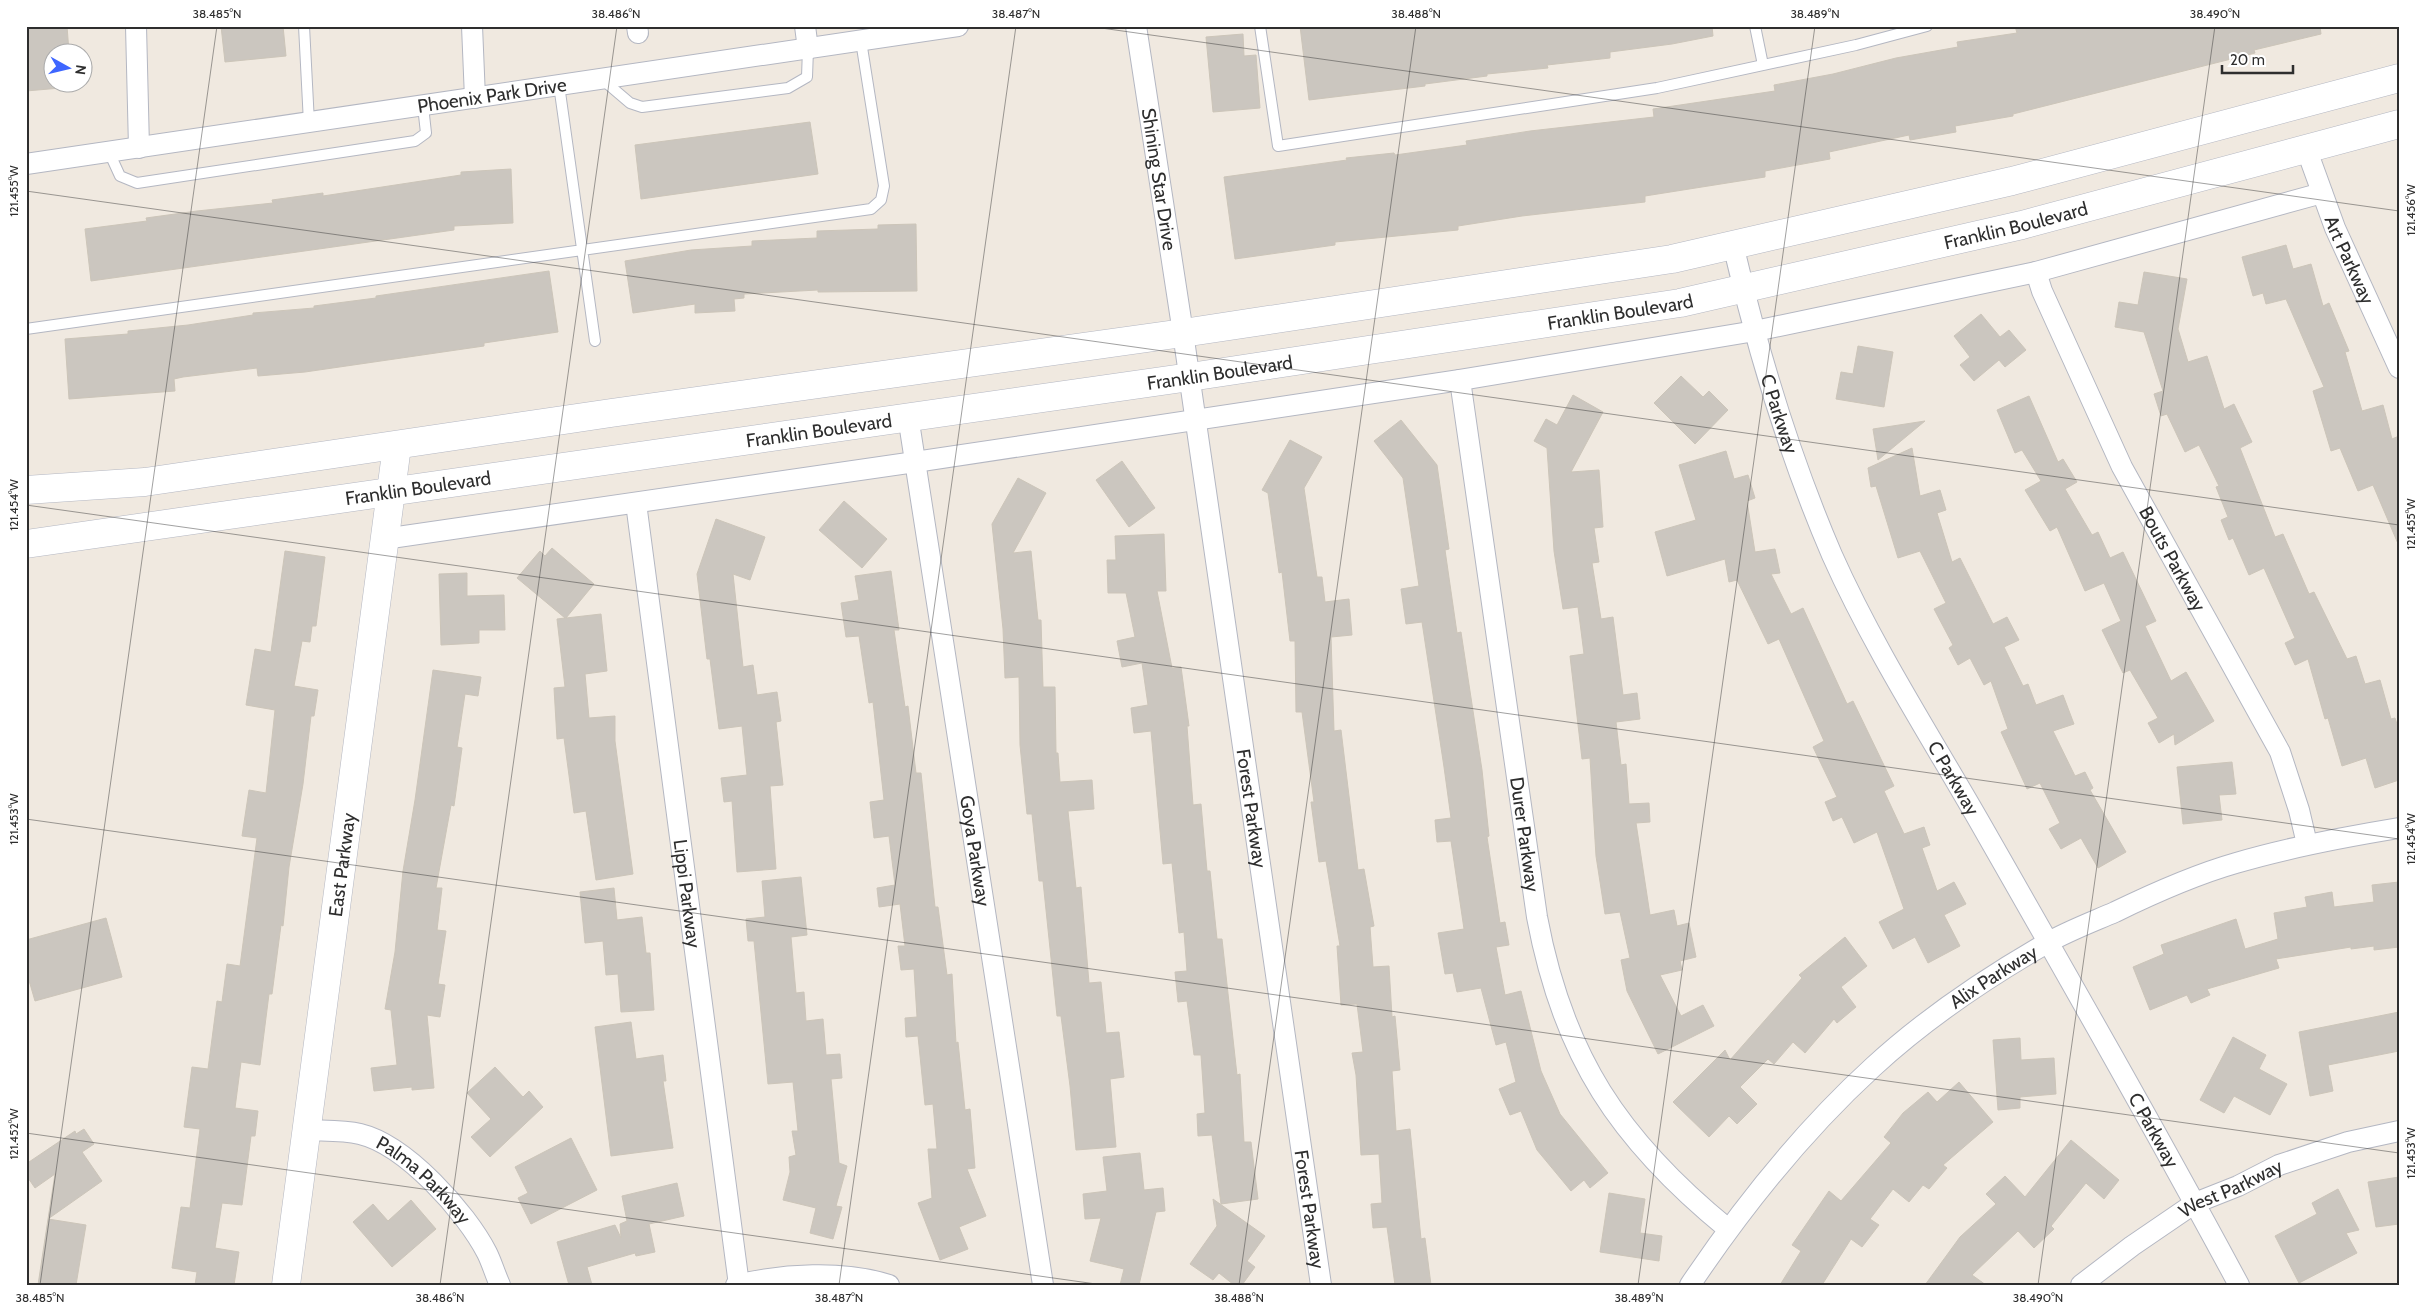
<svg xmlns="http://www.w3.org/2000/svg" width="2425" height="1311" font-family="Cabin,sans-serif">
<rect width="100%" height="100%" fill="#f0e9e0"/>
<!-- building -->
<path fill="#cbc6bf" stroke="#ccc5b9" d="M26 26H67L69 52H52V82H72V87L26 91Z
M221 26H283L286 56 225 62Z
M1300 26H1712L1713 36 1672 44 1610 52V58L1547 65 1548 68 1487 74V76L1425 84V86L1309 100Z
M2015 26H2320L2321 34 2254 50 2255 53 2013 114V116L1955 126 1956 132 1910 140 1909 135 1829 152 1830 159 1765 171V177L1645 196V202L1522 216 1458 226V230L1335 242V245L1235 259 1224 177 1347 160 1346 158 1394 153 1395 155 1467 145 1466 141 1530 131 1654 117 1653 109 1775 91 1774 85 1833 74 1896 58 1958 47 1957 42 2017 33Z
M1243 34 1244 56 1256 55 1260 108 1213 112 1206 37Z
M810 122 818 174 641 199 635 145Z
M511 169 513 223 454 226V230L91 281 85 229 147 221 146 218 197 211 273 203 272 200 323 193V196L461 175V172Z
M916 224 917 291 818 292V290L744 294V298L734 299 735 311 695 313V304L633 313 625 261 691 250 752 246V241L817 238V231L878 229V225Z
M2286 245 2293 269 2311 264 2323 306 2329 303 2349 351 2345 352 2362 411 2383 405 2392 439 2399 436V546L2373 485 2358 491 2340 448 2331 451 2313 391 2324 387 2286 299 2266 304 2263 293 2253 296 2242 257Z
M549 271 558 332 484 343V346L305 372 258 376 257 368 183 377 174 379 175 391 69 399 65 339 128 334V331L188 325 253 315V313L314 308V306L376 298V296Z
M2144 272 2187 279 2178 329 2188 362 2207 356 2224 409 2234 404 2252 442 2240 448 2275 537 2283 534 2309 594 2314 592 2347 659 2356 656 2365 684 2380 680 2391 719 2395 718 2399 730V780L2375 788 2366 758 2342 766 2328 718 2325 719 2308 659 2295 665 2285 643 2295 638 2264 568 2249 575 2233 538 2229 540 2221 520 2228 517 2216 487 2219 486 2199 445 2185 452 2167 414 2161 416 2154 394 2163 391 2144 332 2115 327 2119 302 2138 305Z
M1981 314 2000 337 2009 330 2026 350 2005 367 1999 360 1974 381 1960 365 1970 357 1954 336Z
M1858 346 1893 352 1884 407 1836 399 1841 372 1853 374Z
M1681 376 1703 397 1709 391 1728 410 1695 444 1654 403Z
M1573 395 1603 412 1571 472 1599 470 1603 527 1594 528 1599 562 1592 563 1601 619 1613 617 1623 695 1637 693 1640 719 1616 722 1621 765 1626 764 1629 804 1649 803 1650 822 1636 823 1650 915 1674 910 1677 926 1689 923 1696 957 1680 961 1682 970 1660 975 1681 1016 1703 1005 1714 1026 1658 1054 1627 991 1621 960 1630 958 1620 912 1605 914 1596 856 1590 758 1582 759 1570 656 1584 654 1578 607 1563 609 1554 551 1547 448 1534 441 1546 419 1557 425Z
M2029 396 2058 462 2063 459 2077 482 2065 489 2092 535 2098 532 2110 558 2123 552 2156 621 2145 626 2171 681 2186 672 2214 721 2175 745 2174 734 2159 743 2148 723 2158 718 2130 670 2123 673 2102 630 2121 621 2104 583 2085 591 2057 527 2050 531 2025 490 2041 481 2022 450 2015 453 1997 410Z
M1401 420 1437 465 1449 549 1445 550 1457 633 1461 632 1482 770 1489 836 1487 837 1500 923 1505 922 1509 945 1496 947 1505 995 1521 991 1541 1071 1560 1114 1608 1173 1590 1188 1584 1180 1571 1191 1537 1150 1521 1111 1510 1115 1499 1089 1516 1082 1506 1042 1496 1045 1481 988 1457 992 1453 973 1445 974 1438 933 1464 929 1451 841 1437 842 1435 820 1451 818 1444 767 1422 622 1406 624 1401 589 1419 586 1403 478 1374 441Z
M1925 421 1878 460 1873 429Z
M1290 440 1322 457 1304 488 1317 577H1322L1325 602 1349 599 1352 635 1331 637 1334 731 1341 730 1358 870 1364 869 1374 926 1370 927 1373 967 1389 966 1392 1017 1395 1016 1400 1070 1392 1071 1396 1131 1410 1129 1421 1239 1425 1238 1431 1285H1395L1387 1227 1373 1228 1371 1204 1382 1203 1379 1154 1361 1155 1356 1075 1352 1053 1363 1052 1357 1004 1341 1005 1337 946H1340L1326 861 1319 862 1311 802H1314L1302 712H1296L1295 641H1290L1282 572 1279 573 1268 493 1262 490Z
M1912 448 1920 496 1940 490 1946 510 1937 513 1952 562 1960 558 1993 624 2007 617 2019 640 2004 647 2023 686 2028 684 2036 705 2063 695 2074 724 2053 731 2075 776 2085 772 2093 788 2090 790 2126 852 2098 868 2081 838 2061 849 2049 829 2060 823 2040 783 2027 789 2001 732 2008 729 1991 681 1984 685 1970 658 1958 665 1949 648 1953 645 1934 609 1946 603 1920 551 1898 558 1876 486 1871 487 1868 468Z
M1726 451 1734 479 1748 475 1755 498 1747 501 1755 552 1775 549 1780 573 1771 574 1791 614 1803 608 1847 704 1853 701 1894 786 1884 791 1904 834 1924 827 1930 845 1922 848 1937 891 1954 882 1966 904 1944 915 1960 946 1928 963 1915 937 1893 949 1879 922 1904 909 1877 832 1854 843 1842 817 1833 821 1825 802 1837 797 1813 747 1824 741 1779 639 1768 644 1737 580 1729 582 1725 559 1667 576 1655 532 1696 520 1679 465Z
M1122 461 1155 508 1129 527 1096 480Z
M1018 478 1046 493 1013 553 1031 551 1038 620H1041L1043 687H1055L1056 753H1058L1060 782 1092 780 1094 809 1068 811 1076 888 1081 887 1089 983 1101 982 1106 1033 1119 1032 1124 1077 1110 1079 1116 1147 1076 1150 1070 1086 1061 1016H1057L1043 881H1039L1032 814H1027L1020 745 1019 677 1005 678 1003 629 992 524Z
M844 501 887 539 862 568 819 530Z
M716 519 765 537 750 580 733 574 743 667 753 665 757 695 777 692 781 721 776 722 783 785 770 786 776 869 737 872 732 801 724 802 721 778 747 775 742 726 719 729 710 659H707L697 574Z
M1164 534 1166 591H1157L1172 668 1181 667 1189 726H1187L1193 805 1201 804 1207 871H1210L1217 939H1222L1237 1075 1240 1074 1244 1142H1251L1258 1199 1221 1204 1212 1135 1198 1136 1197 1114 1205 1113 1201 1055H1194L1187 1001 1178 1002 1175 972 1187 971 1184 932 1179 933 1172 863 1163 864 1151 731 1134 733 1131 708 1148 705 1142 663 1122 667 1117 641 1135 637 1126 593H1108L1107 560H1116L1115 536Z
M552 548 594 584 566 618 601 614 607 671 585 674 589 718 615 716V741L633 874 596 880 586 811 574 813 564 738 557 739 554 688 565 687 557 619 565 618 517 578 540 551 545 556Z
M285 551 325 557 316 626H312L310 642 302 641 294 686 318 690 314 716H311L303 784 289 867 283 926 281 925 272 994H269L260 1065 241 1062 235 1108 258 1111 255 1136H251L242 1205 222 1203 215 1248 239 1252 234 1285H195L197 1272 172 1268 181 1207 190 1208 200 1129 184 1127 192 1067 208 1069 217 1001 222 1002 227 964 240 966 257 838 242 836 249 790 266 793 275 710 246 705 255 649 271 652Z
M891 571 899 630H894L905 707 908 706 916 773H921L935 907H938L947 975 952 974 956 1043 958 1042 965 1110 970 1109 975 1168 967 1169 986 1216 959 1227 968 1249 940 1260 918 1203 932 1198 928 1149H937L933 1104 925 1105 918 1036 906 1037 905 1018 917 1017 914 969 901 970 898 946H905L900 904 879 907 877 888 895 885 889 836 874 838 870 802 884 800 873 702 869 703 859 636 846 637 841 603 859 600 855 576Z
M467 573V596L504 595 505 630H479V643L441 645 439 574Z
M433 670 481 677 478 696 465 694 457 747 462 748 454 806 451 805 436 888H442L437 930 446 931 438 984 445 985 440 1017 427 1015 434 1088 412 1090V1087L374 1091 371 1068 397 1065 391 1010 385 1009 395 952 403 871 415 800Z
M2232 762 2236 794 2219 795 2222 820 2183 824 2177 767Z
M801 877 807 935 791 937 796 993 804 992 806 1021 823 1019 826 1055 840 1054 842 1078 831 1079 839 1163 847 1166 836 1206 842 1207 833 1239 810 1233 816 1208 783 1200 790 1172 789 1157 796 1155 792 1131H798L793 1082 768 1084 754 941H748L746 919 765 917 762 881Z
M2399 882V947L2374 950V946L2351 949V947L2276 959 2279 968 2207 989 2210 995 2191 1003 2187 995 2150 1010 2133 967 2164 954 2161 945 2236 919 2245 949 2278 939 2274 913 2307 907 2305 897 2332 892 2334 907 2374 902 2372 885Z
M614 888 617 920 642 917 646 953H650L654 1010 621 1012 618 974 606 975 603 941 585 943 580 892Z
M106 918 122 977 35 1001 26 970V940Z
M1845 937 1867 966 1841 987 1856 1007 1837 1023 1834 1019 1805 1053 1793 1042 1774 1064 1768 1059 1740 1087 1757 1104 1737 1124 1729 1116 1709 1137 1673 1102 1725 1050 1730 1060 1802 978 1799 975Z
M2399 1012V1051L2328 1065 2333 1091 2310 1096 2299 1032Z
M631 1022 636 1059 663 1055 666 1081H663L673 1148 611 1156 595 1027Z
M2233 1037 2266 1055 2259 1069 2287 1084 2270 1115 2234 1096 2224 1113 2200 1100Z
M2020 1038 2021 1060 2054 1058 2056 1094 2020 1097V1108L1998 1110 1993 1040Z
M495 1067 523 1097 529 1091 543 1107 490 1157 471 1137 491 1119 467 1093Z
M1959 1082 1993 1122 1943 1165 1947 1168 1929 1189 1923 1185 1909 1202 1893 1189 1870 1219 1879 1225 1862 1247 1851 1239 1822 1285H1780L1801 1251 1792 1245 1829 1191 1841 1201 1891 1143 1884 1137 1903 1113 1928 1092 1937 1102Z
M84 1129 94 1144 82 1152 102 1181 48 1219 55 1174 35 1188 26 1175V1164L75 1131 76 1134Z
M571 1138 597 1190 531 1224 518 1198 528 1193 515 1167Z
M2071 1140 2119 1180 2104 1199 2086 1183 2051 1226 2054 1229 2034 1248 2018 1231 1972 1275 1986 1285H1925L1960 1237 1996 1204 1986 1194 2005 1176 2025 1197Z
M1140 1153 1144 1190 1163 1188 1165 1211 1156 1212 1139 1285H1120L1124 1269 1090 1261 1101 1218 1085 1219 1083 1194 1107 1191 1103 1157Z
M2399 1177V1224L2376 1227 2368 1182Z
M677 1183 684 1216 649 1224 655 1252 636 1256 635 1253 587 1267 592 1285H569L557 1242 615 1225 621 1238 620 1224 627 1221 622 1196Z
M2338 1189 2359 1230 2346 1233 2357 1253 2299 1283 2275 1236 2317 1214 2312 1203Z
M1609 1193 1645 1199 1640 1233 1662 1236 1659 1261 1600 1252Z
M1213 1199 1265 1236 1247 1261 1255 1267 1242 1285H1234L1219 1273 1213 1280 1190 1264 1217 1226Z
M411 1200 436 1229 392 1267 353 1222 373 1204 388 1221Z
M48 1219 86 1225 76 1285H38Z"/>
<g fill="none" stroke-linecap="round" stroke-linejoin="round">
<defs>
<path id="lane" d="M304 26 309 123
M1260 26 1278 146 1657 88 1856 45 1927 26
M1755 26 1763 65
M603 80 630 103 642 107 788 88 807 77 808 49
M559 85 595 341
M109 152 120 176 137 183 415 141 426 133 423 106
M26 329 871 209 881 200 884 186 861 41"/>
<g id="street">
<path d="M136 26 139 148"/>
<path d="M472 26 475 98"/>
<path d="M637 26 638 33"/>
<path d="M805 26 808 49"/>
<path id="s1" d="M1136 26 1183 333 1321 1285"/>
<path id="s2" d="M2306 148 2335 228 2399 368"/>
<path id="s3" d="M26 164 958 26"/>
<path id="s4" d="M1733 244C1757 349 1789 455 1832 555 1873 647 1929 734 1979 821 2067 975 2155 1129 2239 1285"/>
<path id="s5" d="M2036 272 2042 291 2122 467 2280 752 2299 810 2307 844"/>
<path id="s6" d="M1460 380 1537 917C1563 1056 1619 1140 1728 1229"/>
<path id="s7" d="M908 416 1043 1285"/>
<path id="s8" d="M636 503 739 1285"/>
<path d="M384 539 915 462 1460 380 1755 331 2036 272 2322 193"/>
<path id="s9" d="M306 1130C323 1131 343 1130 360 1134 406 1145 466 1212 487 1253 492 1263 495 1274 500 1285"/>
<path d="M736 1285C783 1274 843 1270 889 1285"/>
<path id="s10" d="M1690 1285C1743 1206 1803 1131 1873 1067 1924 1020 1986 978 2047 943 2068 931 2092 922 2115 912 2154 893 2194 875 2236 863 2290 847 2344 837 2399 828"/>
<path id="s11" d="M2081 1285 2132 1246 2195 1203 2238 1186 2279 1165 2348 1142 2399 1131"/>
</g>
<g id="secondary">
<path d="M26 490 145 482 611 413 1183 333 1672 259 2012 181 2399 78"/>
<path id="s12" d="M26 544 1190 377 1680 303 2022 225 2399 124"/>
<path id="s13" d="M286 1285 397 446"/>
</g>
</defs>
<!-- lane casing -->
<use href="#lane" stroke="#b4b7c2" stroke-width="12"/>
<!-- street casing -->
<use href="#street" stroke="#b4b7c2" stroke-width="22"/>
<!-- secondary casing -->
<use href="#secondary" stroke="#b4b7c2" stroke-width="29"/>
<!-- lane -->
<use href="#lane" stroke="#fff" stroke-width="10"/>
<!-- street -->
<use href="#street" stroke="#fff" stroke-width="20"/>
<!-- secondary -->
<use href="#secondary" stroke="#fff" stroke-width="28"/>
</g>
<!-- ticks -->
<path fill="none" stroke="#2e2e2e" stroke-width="1" stroke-opacity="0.45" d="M1087 26 2399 211M26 191 2399 525M26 505 2399 839M26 819 2399 1153M26 1133 1103 1285M40 1285 217 26M440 1285 617 26M839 1285 1016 26M1239 1285 1416 26M1638 1285 1815 26M2038 1285 2215 26"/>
<g text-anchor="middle" stroke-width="4.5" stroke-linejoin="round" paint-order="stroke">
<!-- street labels -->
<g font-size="19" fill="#2e2e2e" stroke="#fff">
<text dy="7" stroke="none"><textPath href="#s3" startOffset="471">Phoenix Park Drive</textPath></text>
<text dy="7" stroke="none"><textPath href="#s1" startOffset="155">Shining Star Drive</textPath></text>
<text dy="7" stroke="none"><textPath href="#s12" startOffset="2016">Franklin Boulevard</textPath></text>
<text dy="7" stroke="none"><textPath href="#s2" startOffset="120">Art Parkway</textPath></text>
<text dy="7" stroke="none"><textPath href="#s12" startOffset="1611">Franklin Boulevard</textPath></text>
<text dy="7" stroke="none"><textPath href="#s12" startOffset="1206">Franklin Boulevard</textPath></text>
<text dy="7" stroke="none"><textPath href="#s4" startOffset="176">C Parkway</textPath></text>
<text dy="7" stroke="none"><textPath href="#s12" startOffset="801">Franklin Boulevard</textPath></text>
<text dy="7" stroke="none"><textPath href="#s12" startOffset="396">Franklin Boulevard</textPath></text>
<text dy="7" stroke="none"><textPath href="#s5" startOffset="318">Bouts Parkway</textPath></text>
<text dy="7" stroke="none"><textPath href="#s4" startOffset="581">C Parkway</textPath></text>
<text dy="7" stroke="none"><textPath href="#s1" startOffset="791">Forest Parkway</textPath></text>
<text dy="7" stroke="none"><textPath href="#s6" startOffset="459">Durer Parkway</textPath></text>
<text dy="7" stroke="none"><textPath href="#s7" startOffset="440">Goya Parkway</textPath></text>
<text dy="7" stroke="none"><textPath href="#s13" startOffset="424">East Parkway</textPath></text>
<text dy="7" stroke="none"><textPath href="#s8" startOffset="394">Lippi Parkway</textPath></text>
<text dy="7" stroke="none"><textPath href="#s10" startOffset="436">Alix Parkway</textPath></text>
<text dy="7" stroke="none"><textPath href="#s4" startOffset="986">C Parkway</textPath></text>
<text dy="7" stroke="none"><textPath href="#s9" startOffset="134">Palma Parkway</textPath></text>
<text dy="7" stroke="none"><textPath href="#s11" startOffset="179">West Parkway</textPath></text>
<text dy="7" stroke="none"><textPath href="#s1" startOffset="1196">Forest Parkway</textPath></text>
</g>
</g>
<!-- border -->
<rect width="2425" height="1311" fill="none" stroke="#ffffff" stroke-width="55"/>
<!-- north arrow -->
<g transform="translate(68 68) rotate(98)"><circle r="24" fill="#ffffff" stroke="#ababab"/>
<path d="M0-4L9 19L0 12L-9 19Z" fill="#3e66ff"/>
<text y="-8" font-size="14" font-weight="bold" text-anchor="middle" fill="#2e2e2e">N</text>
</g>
<!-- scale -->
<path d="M2222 65v8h71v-8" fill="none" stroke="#2e2e2e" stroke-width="2.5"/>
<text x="2230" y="65" font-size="15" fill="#2e2e2e" stroke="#ffffff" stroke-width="4" paint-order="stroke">20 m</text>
<rect x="28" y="28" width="2370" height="1256" fill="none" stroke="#2e2e2e" stroke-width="2"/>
<g font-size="12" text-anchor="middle" fill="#2e2e2e">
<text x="217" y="18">38.485°N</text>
<text x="616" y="18">38.486°N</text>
<text x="1016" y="18">38.487°N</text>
<text x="1416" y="18">38.488°N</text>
<text x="1815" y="18">38.489°N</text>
<text x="2215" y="18">38.490°N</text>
<text transform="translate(14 191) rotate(-90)" y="4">121.455°W</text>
<text transform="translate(2411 210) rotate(-90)" y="4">121.456°W</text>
<text transform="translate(14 505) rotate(-90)" y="4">121.454°W</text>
<text transform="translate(2411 524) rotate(-90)" y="4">121.455°W</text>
<text transform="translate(14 819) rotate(-90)" y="4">121.453°W</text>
<text transform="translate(2411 839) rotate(-90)" y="4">121.454°W</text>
<text transform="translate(14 1134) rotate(-90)" y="4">121.452°W</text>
<text transform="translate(2411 1153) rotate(-90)" y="4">121.453°W</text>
<text x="40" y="1302">38.485°N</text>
<text x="440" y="1302">38.486°N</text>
<text x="839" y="1302">38.487°N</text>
<text x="1239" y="1302">38.488°N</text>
<text x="1639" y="1302">38.489°N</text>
<text x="2038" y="1302">38.490°N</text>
</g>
</svg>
